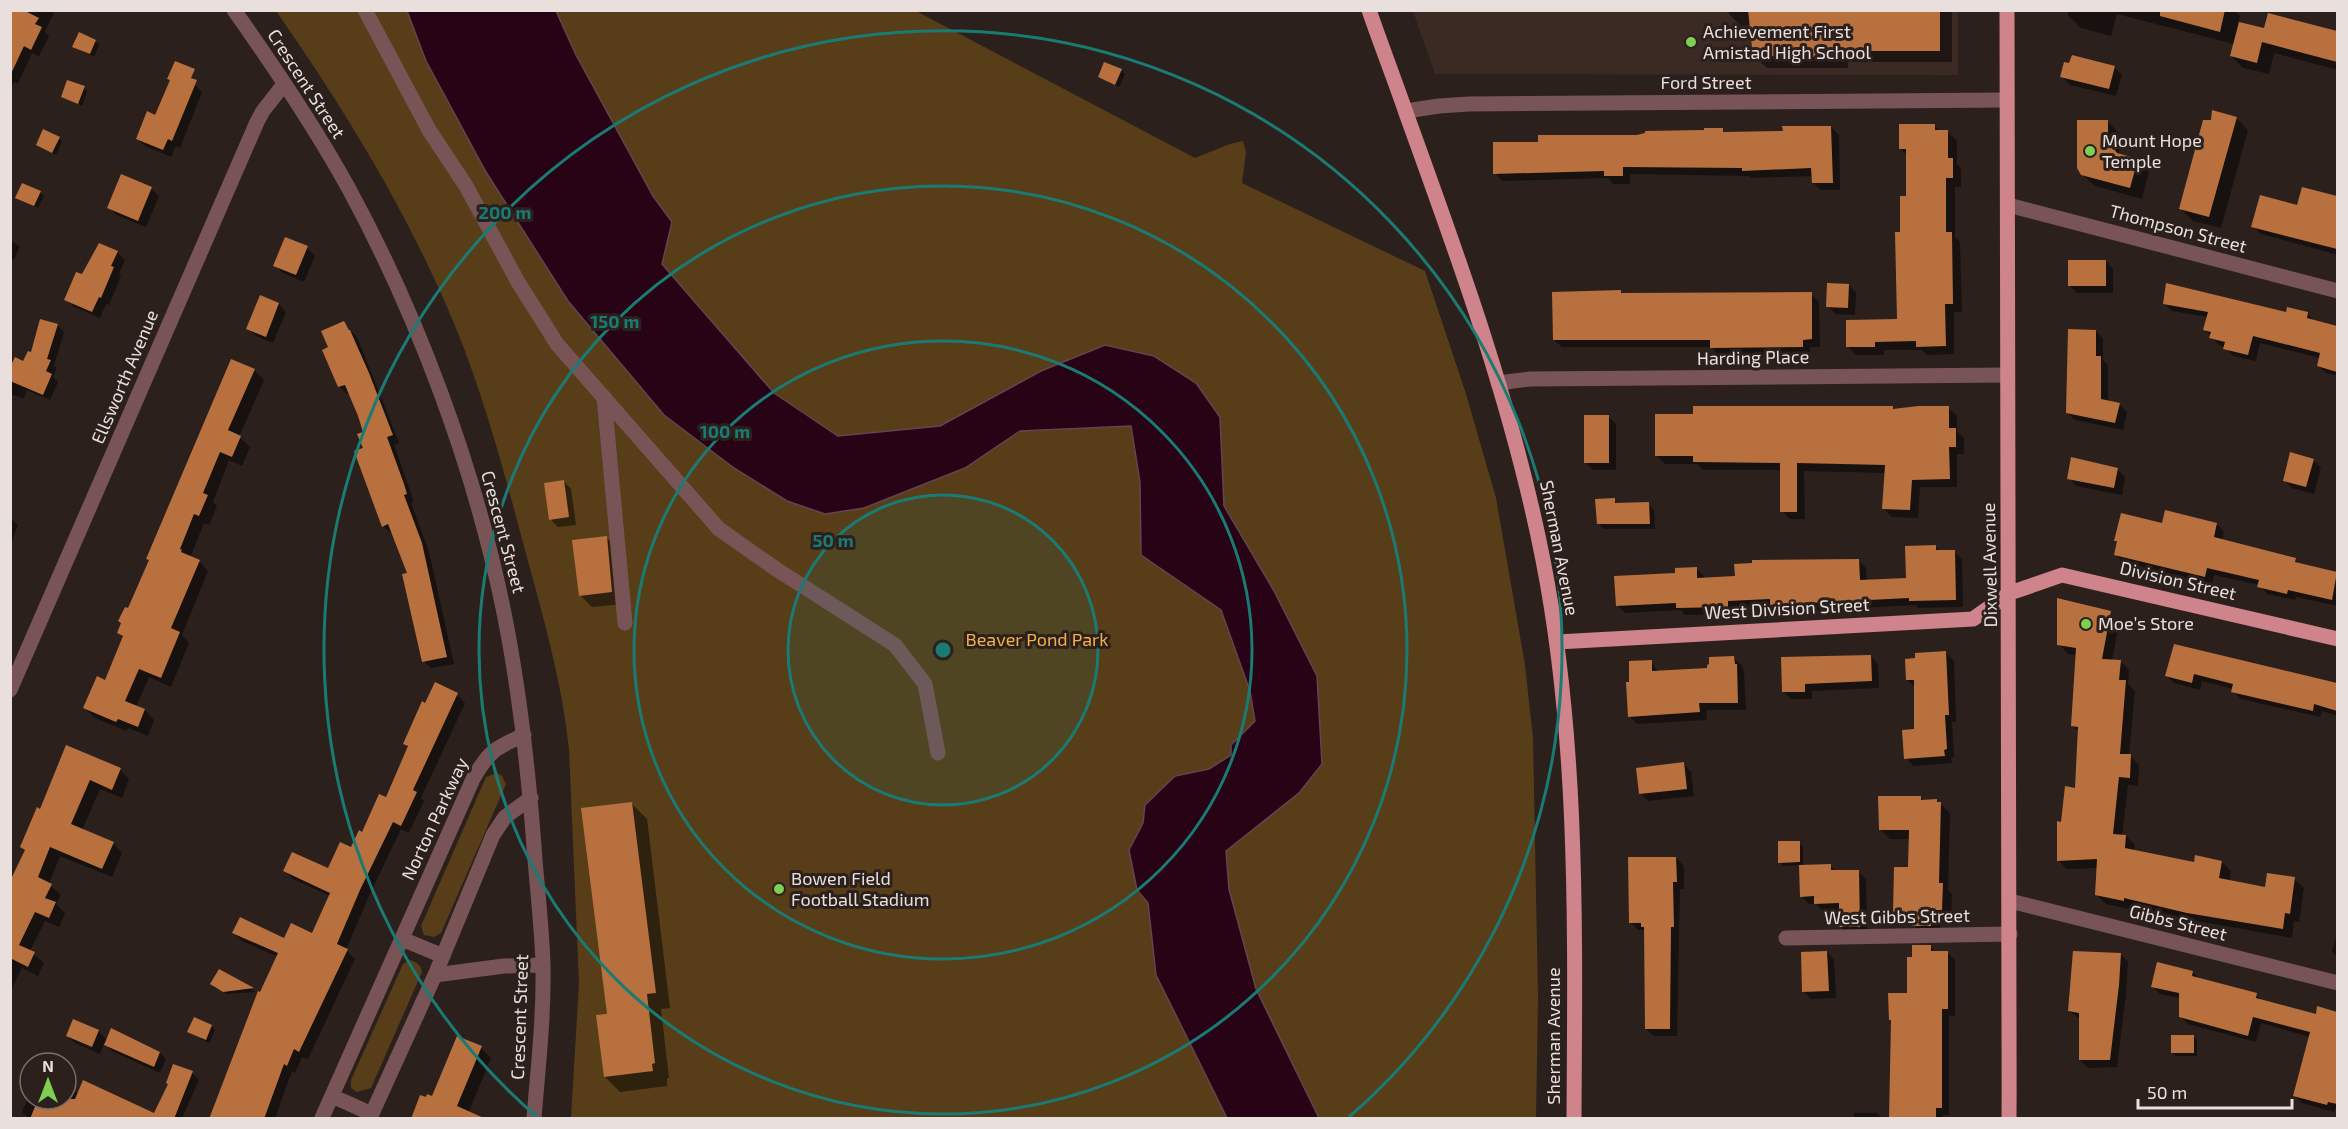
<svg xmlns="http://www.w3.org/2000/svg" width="2348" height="1129" font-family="'Exo 2',sans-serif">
<rect width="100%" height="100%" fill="#2c201d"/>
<!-- built -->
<path fill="#3b2924" d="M1413 11H1958V75L1435 74Z"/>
<!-- green -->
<path fill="#573e19" d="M276 11H916L1195 158 1230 144 1243 141 1246 152 1242 183 1425 271 1466 394 1496 498 1525 665 1533 738 1538 998 1536 1118H571L579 983 569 749C562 682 543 616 525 550 506 479 487 407 460 338 413 221 348 114 276 11Z
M497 773 502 776 506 784 441 933 434 937 424 935 421 926 486 777Z
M409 960C416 962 421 964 422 972L371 1088 357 1092 351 1088V1080L403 964Z"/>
<!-- water -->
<path fill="#270315" stroke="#614551" stroke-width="1.5" d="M407 11H556L576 55 653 196 672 222 662 264 774 393 838 436 940 426 1041 371 1105 345 1154 356 1196 383 1220 417 1224 506 1274 591 1317 676 1322 764 1299 793 1226 851 1229 889 1256 989 1319 1118H1227L1156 975 1148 903 1137 890 1129 850 1143 823 1145 805 1175 776 1209 769 1231 755V745L1255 721 1250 691 1221 610 1141 555 1140 482 1131 426 1020 431 965 468 864 508 825 514 787 501 734 468 664 415 568 301 486 172 426 61Z"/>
<!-- shadow -->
<path fill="#0007" d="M10 10H55L45 32 49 36 39 56 32 53 18 84 14 82 10 90Z
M1729 10H1952V62H1848V68H1767L1755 56 1751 25 1741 26 1729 14Z
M2069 10H2234L2240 16 2238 23 2265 30 2269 15 2338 32V70L2274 53 2269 74 2243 68 2231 56 2234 44 2117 14 2111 36 2081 28 2068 15Z
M95 41 99 45 94 57 74 46Z
M2114 67 2122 75 2116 96 2070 85 2062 77Z
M1121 70 1125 74 1119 87 1099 77Z
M195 85 202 92 180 148 176 146 171 157 145 146 137 139 156 117Z
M84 88 87 91 82 106 62 96Z
M2236 118 2248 130 2221 228 2193 221 2181 209Z
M2107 121 2119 133V156L2137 161 2149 172 2142 199 2095 186 2082 174Z
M1934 125 1941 132H1948L1957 141V164L1961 169V187H1955V237L1960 242 1962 312H1954V354L1927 355 1922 350H1884V355H1856L1847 346 1899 321 1902 234 1907 198V155L1901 149Z
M1831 127 1839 135 1840 190H1821L1813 183V176L1751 178 1749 176 1630 174V184H1613L1608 178 1503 181 1495 173 1539 144 1722 130 1726 134 1784 133Z
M59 138 62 141 56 155 38 145Z
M151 189 159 196 146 227 116 215 109 207Z
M40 192 44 196 38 208 17 197Z
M2330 195 2337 203 2334 214 2338 215V255L2261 234 2253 226Z
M286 239 307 248 315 256 304 282 283 273 275 266Z
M10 241 20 246 14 260 10 259Z
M117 252 125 260 119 274 121 276 109 305 106 304 100 318 74 307 66 299 82 276Z
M2106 261 2113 269V293H2077L2069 285Z
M1849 285 1856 293 1855 315 1836 314 1828 306Z
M1620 291 1624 295 1811 294 1819 302 1820 347H1810V354L1719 355 1711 347H1562L1554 340Z
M2164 303 2307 314 2315 321 2338 327V376L2326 373 2318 366 2320 358 2260 343 2256 361 2233 356 2225 347 2219 345 2205 330 2208 317 2172 311Z
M279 304 286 312 273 343 256 336 248 328Z
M344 323 358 339 399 443 394 445 411 493 413 502 411 503 429 552 454 664 431 668 424 661 409 574 393 532 391 533 383 526 365 449 364 433 350 393 347 394 339 386 330 348Z
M57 325 64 332 54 366 57 368 53 377 58 382 50 400 27 390 23 399 11 394 10 371 24 363Z
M2096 331 2103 339V360L2108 365V402L2119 404 2127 412 2123 430 2075 420 2067 413Z
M254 370 264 380 239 437 250 447 242 466 229 460 213 502 217 506 209 525 204 523 190 558 199 561 208 571 182 635 189 643 171 687 149 677 136 707 145 710 154 720 148 736 128 728 126 731 95 718 85 708 106 682 124 638 118 633 129 610Z
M1893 407 1895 410 1948 407 1957 416V431L1964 438V454H1957V487H1920L1918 518 1892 517 1884 509 1886 473 1804 471 1805 519H1790L1782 511V470H1703L1697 464H1665L1656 455Z
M1608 416 1616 424V470H1593L1585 462Z
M2072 459 2118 470 2125 477 2122 495 2076 486 2069 478Z
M2313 460 2321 468 2314 494 2292 488 2284 480Z
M563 481 571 489 576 525 558 527 550 519Z
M1614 500 1619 505 1648 504 1654 510 1655 529H1604L1598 523Z
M10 517 18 525 12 541 10 540Z
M2217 524 2224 532 2222 541 2295 560 2300 565 2337 573 2338 606 2296 597 2295 600 2267 594 2259 585 2214 575 2212 584 2123 562 2115 554 2118 543 2115 540 2163 525Z
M607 538 618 550 624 604 592 607 580 595Z
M1935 547 1940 551H1954L1962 559 1963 607 1918 608 1916 605 1780 612 1774 607 1735 608V614L1685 615 1681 610 1625 613 1617 605 1676 575 1696 569 1704 576V579L1736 578 1858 560 1866 568 1867 581 1908 580Z
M2110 613 2119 622 2112 661H2120L2129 670 2128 684 2135 691 2129 755 2139 765 2138 786 2128 785 2122 836H2126L2135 845 2134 851 2195 864 2222 862 2231 871 2229 881 2266 888 2294 879 2304 888 2299 922 2294 921 2292 938 2197 921 2133 906V910L2106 904 2097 895 2098 868 2067 869 2058 860 2063 823 2076 789 2079 732 2073 726 2077 655 2068 654 2059 644Z
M2173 649 2317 679 2338 685V716L2322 711 2320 717 2241 699 2233 691V689L2202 681 2200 690 2174 683 2166 675Z
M1946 653 1954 661 1956 722H1952L1954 757H1951L1952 763 1913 766 1906 758 1915 731V687L1907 680Z
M1871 657 1878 664 1879 688 1812 691V699H1791L1783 692Z
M1734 658 1742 666 1744 673 1746 710H1706L1707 720 1637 724 1629 716 1651 662 1659 672 1708 669Z
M457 695 465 703 421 798 424 801 409 833 401 829 368 898 346 950 355 959 308 1059 302 1057 295 1073 292 1071 275 1118H211L260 994 278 957 242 941 234 933 285 940 312 935 330 896 293 879 285 871 329 870 352 849 387 800 409 748 405 744 426 705Z
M66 747 120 770 129 779 122 798 100 789 82 830 113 843 122 853 112 877 60 856 49 884 61 895 56 904 65 913 59 927 45 921 30 951 44 963 38 976 22 968 10 992V884L26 852 21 847 41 811Z
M1684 764 1691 772 1694 796 1648 801 1640 793Z
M1921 798 1924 801H1937L1950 813 1948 891 1952 894 1951 919H1940V935H1923L1913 924 1904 923 1895 914 1909 868 1910 839H1890L1880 829Z
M632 804 647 819 670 1008 661 1009 669 1078H667V1086L620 1092 605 1077 608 1015Z
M1799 843 1803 846V866L1830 865 1836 871H1858L1866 879 1867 934H1848L1841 927 1840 910 1823 911 1816 904H1809L1801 896V865L1783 866 1780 862Z
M1676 858 1684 866V889H1680L1677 1036H1654L1646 1029 1645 930H1638L1631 922Z
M2338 931V957L2332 951Z
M1930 947 1936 952H1947L1955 960V1016H1949V1115H1943V1118H1890L1893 1022 1890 1020 1909 994 1913 958Z
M1827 952 1834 960 1836 998 1811 999 1803 991Z
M2120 954 2128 962 2126 994 2117 1067 2088 1068 2080 1060V1019L2069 1011Z
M219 971 253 990 255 992 227 994 215 988 212 984Z
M2193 972 2200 980 2256 995 2263 1001 2317 1016 2319 1008 2338 1013V1109H2335L2334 1112 2302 1103 2294 1095 2310 1037 2261 1023 2256 1042 2188 1024 2180 1016V998L2160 994 2152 986Z
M74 1021 98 1031 108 1041 112 1030 160 1053 166 1059 160 1073 112 1051 104 1043 100 1054 75 1043 67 1036Z
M211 1026 215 1030 209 1043 189 1032Z
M2193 1036 2197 1040V1056H2176L2172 1053Z
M481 1048 491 1058 467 1116 433 1098Z
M192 1073 199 1080 182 1118H29L22 1112 30 1093V1099H66V1089L155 1115Z
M1854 1113H1877L1881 1118H1854Z"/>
<!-- building -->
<path fill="#b8713e" d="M10 10H23L39 18 35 24 42 27 31 50 24 46 10 76Z
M1748 10H1940V51H1837V57L1753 56Z
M2160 10H2225L2220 32 2160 16Z
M2268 13 2337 31V62L2262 42 2257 63 2230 56 2239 22 2264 28Z
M79 32 96 40 90 54 72 47Z
M2072 55 2115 66 2109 89 2060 77 2064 62 2069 63Z
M175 61 195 69 191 78 197 80 172 141 168 139 163 150 136 139 147 111 155 115 170 80 167 79Z
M1104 62 1122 69 1115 85 1098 77Z
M67 80 85 86 78 104 61 97Z
M2212 110 2237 117 2209 217 2179 209 2203 120H2211Z
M2077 120H2108V142L2117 153 2138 159 2130 188 2081 175 2077 168Z
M1899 124H1935V130H1948V158H1953V178H1946V232H1952L1953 304H1945L1946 346 1916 347V341L1875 342V347H1846V320L1897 319 1895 232H1900V196H1906V149H1899Z
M1782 126H1831L1833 183H1812L1811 168 1742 171V168L1623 167V176H1604V171L1493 174V142H1538V135H1637L1645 133V131L1704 130V128H1723V132L1783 131Z
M43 129 60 137 52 153 36 145Z
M121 174 152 187 138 221 107 208Z
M22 183 41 191 34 206 15 198Z
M2302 187 2337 196V249L2251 227 2260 195 2297 205Z
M285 237 308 246 296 275 273 266Z
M99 243 118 251 111 266 114 267 101 298 99 297 92 312 64 300 76 272 82 274Z
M2068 260H2106V286H2068Z
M1827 283 1849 284 1848 308 1826 307Z
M2166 283 2286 312 2287 307 2308 312 2307 318 2337 326V372L2317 366 2320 353 2253 336 2248 355 2223 349 2225 342 2209 338 2211 332 2203 330 2208 312 2163 304Z
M1621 290V293L1812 292V339L1803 340V347L1710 348V340H1553L1552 292Z
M260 295 279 303 266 337 246 329Z
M40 319 58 324 47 359 51 360 46 371 52 374 43 395 10 381V367L15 357 23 361 28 351 31 352Z
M344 321 349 330H350L369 373 393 435 387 437 404 484 407 494 404 495 422 543 447 657 422 662 402 574 407 573 388 524 382 527 354 451 363 448 357 434 363 432 358 416 345 385 338 387 322 350 328 347 321 331Z
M2068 329 2096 330V356H2101V399L2120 403 2115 423 2066 413Z
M231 359 255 369 228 430 241 436 232 457 220 452 203 493 208 495 199 516 194 514 180 549 182 550 181 552 200 560 171 628 180 632 161 678 139 669 125 701 145 709 138 727 118 719 116 722 83 708 97 676 105 680 123 636 117 633 121 623 118 621 125 607 128 608 149 560 146 559Z
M1693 406H1893V409L1918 406H1949V428H1956V447H1949L1950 479 1912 480 1910 510 1882 509 1885 465 1797 463V512H1780V463L1693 462V456H1655V414H1693Z
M1584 415H1609V463H1584Z
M2290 452 2314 459 2306 487 2283 481Z
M2071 457 2118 468 2114 488 2067 479Z
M564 480 569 517 549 520 544 483Z
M1615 498V503L1649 502 1650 524H1597L1595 499Z
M2165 510 2217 523 2214 537 2296 558 2295 562 2337 572 2332 600 2288 590 2287 594 2257 587 2259 580 2207 568 2205 577 2114 555 2117 541H2114L2121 513 2162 523Z
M607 536 612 592 579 596 572 540Z
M1936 545V550H1955L1956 600 1909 601V598L1770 605V599L1728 601V607L1676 608V603L1616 606 1614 576 1675 573V568L1697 567V578L1735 576 1734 564 1752 563V560L1859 559 1860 580 1906 578 1905 546Z
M2057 598 2111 611 2102 659 2121 660 2119 680H2126L2120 754H2131L2130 778 2119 777 2113 834 2126 835 2125 848 2194 862 2195 855 2222 861 2219 878 2265 887 2267 873 2295 877 2290 914 2285 913 2283 929 2187 913 2124 898V901L2095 895 2097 859 2057 861V821L2061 822 2065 786 2075 788 2078 727 2071 726 2076 648 2057 645Z
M2174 644 2337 683V711L2314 704 2313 711 2231 692 2233 684 2194 674 2192 683 2165 676Z
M1946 651 1949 715H1945L1947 749 1944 750 1945 756 1904 759 1902 730 1914 729V680H1906L1905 659 1915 658V653Z
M1871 655 1872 681 1805 684V692H1782L1781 657Z
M1734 656 1735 664H1737L1738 703H1699L1700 712 1628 717 1626 682H1629V661L1652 660V671L1707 668V665L1709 664V657Z
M435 682 458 693 413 790 417 792 401 826 393 822 360 890 337 944 348 949 299 1052 294 1049 287 1066 284 1064 264 1119H209L258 991 260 992 278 953 232 933 240 917 284 938 291 923 312 933 330 893 283 871 292 852 328 868 340 842 351 847 359 830 362 832 379 794 386 797 408 746 403 744 422 701 425 703Z
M66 745 121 768 112 790 90 780 71 824 114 842 102 869 50 847 38 877 52 884 45 898 56 902 49 918 35 912 19 945 35 952 28 967 12 959 10 961V881L25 850 20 847 37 807 40 809Z
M1684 762 1687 789 1639 794 1636 768Z
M1878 796H1921V800L1937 799V802H1941L1939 883H1943L1942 910H1931V926H1912V915L1893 914 1894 867H1908L1909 830H1879Z
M632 802 656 993 647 994 655 1063 652 1064 653 1071 604 1077 596 1015 607 1014 581 808Z
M1778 841H1800V862L1778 863Z
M1628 857H1676L1677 882H1673L1674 927H1671L1670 1029H1645L1644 927H1641V923H1629Z
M1831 864V870H1859L1860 927H1839V903L1814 904V896L1800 897 1799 865Z
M1912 945H1931V951H1948V1009H1942V1108H1936V1119H1889L1891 1020H1889L1888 993H1907V957H1912Z
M1827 951 1829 991 1802 992 1801 952Z
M2073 951 2121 953 2119 985 2110 1060H2079V1013L2068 1011Z
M2157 962 2193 971 2192 976 2257 993 2256 998 2316 1014 2317 1006 2337 1012V1104L2328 1102 2327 1105 2293 1096 2310 1032 2253 1017 2248 1036 2179 1017V993L2151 987Z
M219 969 254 988 223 992 210 984Z
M194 1017 212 1025 206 1040 187 1032Z
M73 1019 99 1030 92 1047 66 1036Z
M111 1028 160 1052 154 1067 104 1045Z
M2171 1035H2194V1053H2171Z
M457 1036 482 1046 457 1106 486 1119H411L420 1095 426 1097 427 1094 432 1096Z
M173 1064 193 1071 174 1119H30L38 1099H75L83 1080 154 1113 168 1084 166 1083Z"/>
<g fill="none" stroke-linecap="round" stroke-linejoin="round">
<!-- minor -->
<path stroke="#795457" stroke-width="15" d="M234 10C275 68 315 127 349 189 418 316 474 467 503 608 520 691 529 775 535 860 538 895 542 930 543 965 544 1017 538 1068 534 1118
M365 10 429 130 466 186 518 282 557 344 719 529 776 569 895 645 925 684 938 753
M1406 111 1439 106 1469 104 2007 100
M2008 205 2338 291
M1498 383 1530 379 2007 375
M604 397 625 623
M10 690 257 122 263 111 284 84
M2010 901 2338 983
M1786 938 2010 934
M402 939 443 956
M435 975 504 966 543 965
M332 1096 372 1114
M322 1118 473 779C489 751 495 748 524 735
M370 1118 435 975 493 835 505 817 531 798"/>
<!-- major -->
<path stroke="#cf838a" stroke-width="15" d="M1369 10C1381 45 1394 78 1406 113 1459 259 1513 407 1543 560 1579 743 1575 933 1574 1118
M2007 10C2008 380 2011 749 2009 1118
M1557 642 1973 619 2010 593 2062 575 2338 639"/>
</g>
<!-- distance rings -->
<circle cx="943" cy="650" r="155" fill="#1a7b74" fill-opacity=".12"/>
<g fill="none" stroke="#1a7b74" stroke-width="3">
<circle cx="943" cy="650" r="155"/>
<circle cx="943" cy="650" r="309"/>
<circle cx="943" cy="650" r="464"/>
<path d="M537 1117A619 619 0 1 1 1349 1117"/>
</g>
<!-- markers -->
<g fill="#7ed053" stroke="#2c201d" stroke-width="2">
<circle cx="1691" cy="42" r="6"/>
<circle cx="2090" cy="151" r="6"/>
<circle cx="2086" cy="624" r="6"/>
<circle cx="779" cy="889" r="6"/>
</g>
<g text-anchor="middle" stroke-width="6" stroke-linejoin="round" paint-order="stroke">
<!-- poi labels -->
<g font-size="18" fill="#e9e0de" stroke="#2c201d" text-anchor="start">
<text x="1703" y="38">Achievement First<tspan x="1703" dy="21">Amistad High School</tspan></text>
<text x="2102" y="147">Mount Hope<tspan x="2102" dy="21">Temple</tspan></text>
<text x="2098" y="630">Moe’s Store</text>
<text x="791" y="885">Bowen Field<tspan x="791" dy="21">Football Stadium</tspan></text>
</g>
<!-- street labels -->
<g font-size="18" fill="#e9e0de" stroke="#2c201d">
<text x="1706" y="89">Ford Street</text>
<text transform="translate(306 84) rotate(57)" y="6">Crescent Street</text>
<text transform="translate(2178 229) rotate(15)" y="6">Thompson Street</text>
<text transform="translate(1753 358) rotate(-1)" y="6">Harding Place</text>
<text transform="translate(125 377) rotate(-67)" y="6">Ellsworth Avenue</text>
<text transform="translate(503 532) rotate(75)" y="6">Crescent Street</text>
<text transform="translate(1559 548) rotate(79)" y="6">Sherman Avenue</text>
<text transform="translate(1990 565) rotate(-91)" y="6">Dixwell Avenue</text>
<text transform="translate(2178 581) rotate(13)" y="6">Division Street</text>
<text transform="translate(1787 609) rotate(-3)" y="6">West Division Street</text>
<text transform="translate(435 819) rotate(-65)" y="6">Norton Parkway</text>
<text transform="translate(1897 917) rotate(-1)" y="6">West Gibbs Street</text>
<text transform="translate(2178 923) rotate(14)" y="6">Gibbs Street</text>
<text transform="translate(520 1017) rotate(-88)" y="6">Crescent Street</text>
<text transform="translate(1554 1036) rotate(-90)" y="6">Sherman Avenue</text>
</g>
<!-- park labels -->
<g font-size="18" fill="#f5b149" stroke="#2c201d">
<text x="1037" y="646">Beaver Pond Park</text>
</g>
</g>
<circle cx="943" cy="650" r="9" fill="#1a7b74" stroke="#2c201d" stroke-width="3"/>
<g font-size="18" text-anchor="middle" font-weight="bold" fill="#1a7b74" stroke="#2c201d" stroke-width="6" stroke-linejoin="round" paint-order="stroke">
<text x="505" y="219">200 m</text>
<text x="615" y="328">150 m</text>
<text x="725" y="438">100 m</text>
<text x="833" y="547">50 m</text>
</g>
<!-- border -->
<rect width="2348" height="1129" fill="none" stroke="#e9e0de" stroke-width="24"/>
<!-- north arrow -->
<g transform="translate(48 1081)"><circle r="28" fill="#2c201d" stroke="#786d6a" stroke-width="1.5"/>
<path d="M0-4.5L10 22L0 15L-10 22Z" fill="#7ed053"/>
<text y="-9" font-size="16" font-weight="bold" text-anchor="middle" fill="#e9e0de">N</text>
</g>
<!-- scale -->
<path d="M2138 1099v9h154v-9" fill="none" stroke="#e9e0de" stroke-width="3"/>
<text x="2147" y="1099" font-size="18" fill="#e9e0de" stroke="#2c201d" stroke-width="4.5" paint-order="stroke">50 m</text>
</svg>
